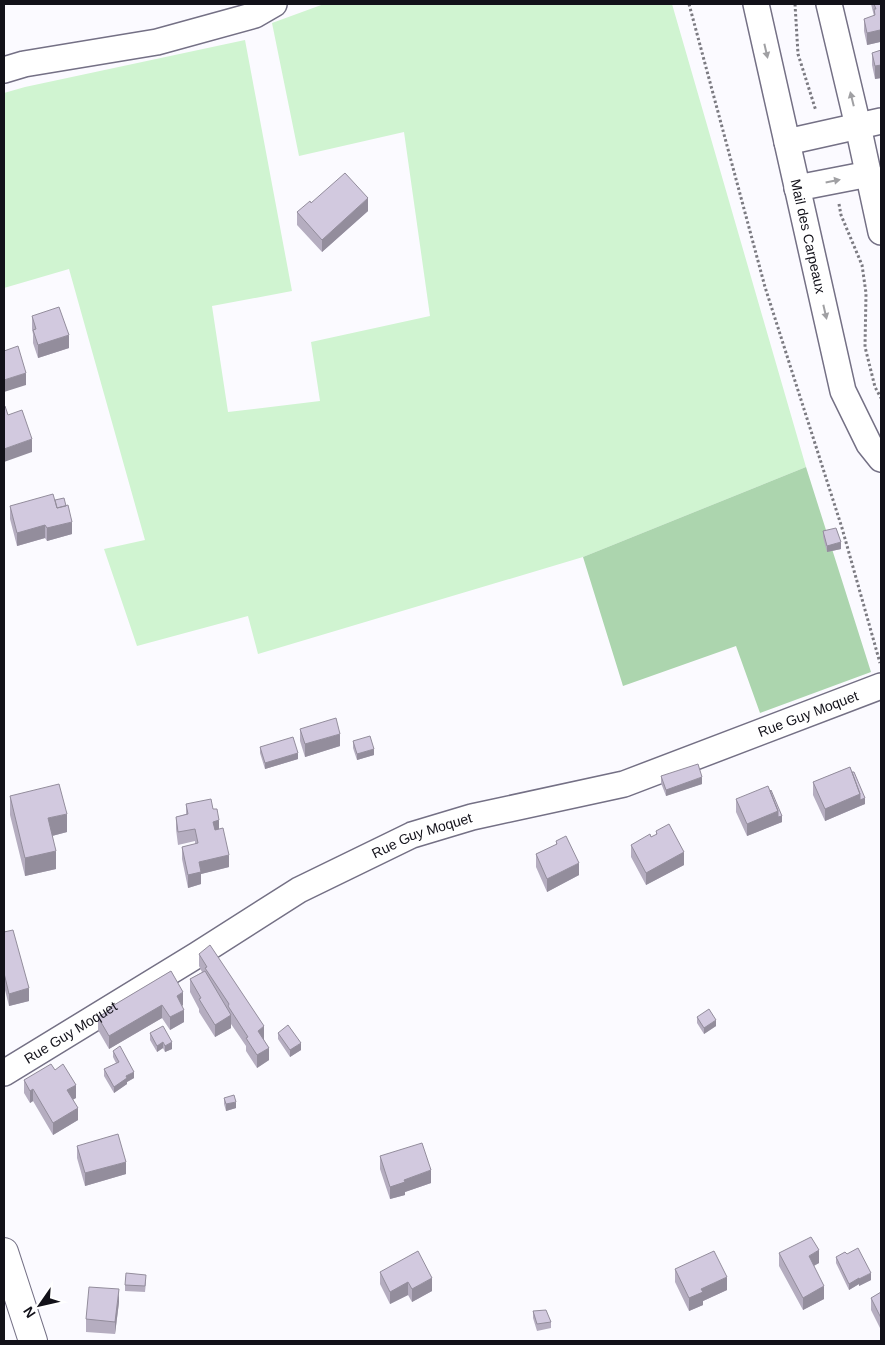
<svg xmlns="http://www.w3.org/2000/svg" width="885" height="1345" font-family="Helvetica,sans-serif">
<rect width="100%" height="100%" fill="#fbfaff"/>
<!-- green -->
<path fill="#d0f4d1" d="M324 4H672L806 467 583 557 258 654 248 616 137 646 104 549 145 540 69 269 4 288V93L25 87 245 40 292 291 212 306 228 412 320 401 311 342 430 316 404 132 299 156 272 23Z"/>
<!-- forest -->
<path fill="#acd5ae" d="M806 467 871 672 760 713 736 646 623 686 583 557Z"/>
<g fill="none" stroke-linecap="round" stroke-linejoin="round">
<defs>
<g id="minor">
<path id="s1" d="M756 4 843 391 869 444 881 459"/>
<path d="M829 4 858 126 881 232"/>
<path d="M4 70 24 64 157 42 255 15 274 4"/>
<path d="M787 142 881 121"/>
<path d="M797 188 869 174"/>
<path id="s2" d="M4 1073 197 955 299 890 412 835 472 817 624 784 881 686"/>
</g>
<path id="major" d="M4 1252 33 1341"/>
</defs>
<!-- minor casing -->
<use href="#minor" stroke="#747085" stroke-width="28"/>
<!-- major casing -->
<use href="#major" stroke="#747085" stroke-width="30"/>
<!-- path -->
<path stroke="#7b7a81" stroke-width="3" stroke-dasharray="2.5 2.5" stroke-linecap="butt" d="M689 4 765 287 842 528 880 663
M795 4 798 54 816 111
M839 204 841 215 862 265 866 293 865 347 875 387 881 398"/>
<!-- minor -->
<use href="#minor" stroke="#fff" stroke-width="25"/>
<!-- major -->
<use href="#major" stroke="#fff" stroke-width="28"/>
</g>
<!-- wall -->
<path fill="#b5adc0" d="M871 4H881V46L880 42 867 45 864 31V19L874 16Z
M881 50V79V78L875 79 872 65V53Z
M311 203 368 211 322 252 297 225V212Z
M32 316 69 348 38 358 33 343V334L32 329Z
M55 500 72 534 47 541 45 538 17 546 10 519V506Z
M823 531 841 549 827 552 823 537Z
M300 729 340 746 305 757 300 741Z
M353 741 374 755 357 760 353 748Z
M260 747 298 759 265 769 260 753Z
M880 761H881V776L880 774Z
M850 767 865 804 825 821 813 795V782Z
M661 776 702 784 666 796 661 783Z
M10 796 67 832 52 836 56 869 25 876 10 815Z
M736 799 782 822 747 836 736 812Z
M186 804 213 809 219 829 229 867 201 874V884L188 888 182 859V847L195 844V841L178 845 176 829V817L186 814Z
M656 831 684 865 646 885 631 857V845L656 835Z
M556 841 579 875 547 892 536 867V854L556 845Z
M4 932 29 1001 9 1006 4 986Z
M199 954 264 1039 269 1060 257 1068 246 1051V1046L231 1024V1028L215 1037 199 1012V1009L190 992V979L202 972 199 966Z
M171 971 183 1005 182 1006 184 1022 170 1030 162 1018 109 1049 98 1030V1017L109 1011V1008Z
M697 1017 716 1026 704 1034 697 1023Z
M150 1033 172 1049 165 1052 163 1048 157 1052 150 1040Z
M278 1033 301 1050 290 1057 278 1039Z
M113 1051 134 1078 127 1082V1084L114 1093 104 1076V1069L116 1063 113 1057Z
M55 1070 76 1098 73 1099 78 1120 53 1135 33 1101 30 1103 24 1093V1080Z
M224 1098 236 1108 226 1111 224 1104Z
M77 1146 126 1174 85 1186 77 1158Z
M380 1156 431 1183 405 1192V1195L390 1199 380 1169Z
M779 1253 819 1263 814 1266 824 1299 803 1310 779 1266Z
M836 1257 871 1280 859 1286V1284L849 1290 836 1263Z
M675 1269 727 1290 703 1301V1305L689 1311 675 1282Z
M380 1272 432 1291 412 1302 408 1295 390 1304 380 1284Z
M146 1282 145 1292 125 1291V1285Z
M881 1292V1330L871 1310V1298Z
M119 1302 115 1334 86 1332V1319Z
M533 1311 551 1322V1328L537 1331 533 1318Z"/>
<!-- shaded-wall -->
<path fill="#938d9c" d="M880 30V42L867 45V33Z
M881 65V78L875 79V66Z
M368 198V211L322 252V240Z
M69 335V348L38 358V345Z
M26 373V385L4 392V380Z
M32 439V452L4 462V449Z
M72 522V534L47 541V528Z
M45 525V538L17 546V533Z
M841 542V549L827 552V546Z
M340 734V746L305 757V744Z
M374 749V755L357 760V754Z
M298 753V759L265 769V763Z
M702 777V784L666 796V790Z
M860 794V806L825 821V809Z
M865 798V804L860 806V800Z
M778 811 782 816V822L747 836V824Z
M67 814V832L48 837V818Z
M219 820V833L213 835V822Z
M56 851V869L25 876V858Z
M684 852V865L646 885V873Z
M229 855V867L201 874V884L188 888V875L199 862Z
M579 863V875L547 892V879Z
M29 988V1001L9 1006V994Z
M183 992V1005L177 1009V996Z
M162 1005V1018L109 1049V1036Z
M184 1010V1022L170 1030V1017Z
M231 1015V1028L215 1037V1025Z
M716 1020V1026L704 1034V1028Z
M264 1026V1039L258 1044V1031Z
M163 1042V1048L157 1052V1046Z
M172 1042V1049L165 1052V1046Z
M301 1043V1050L290 1057V1050Z
M269 1048V1060L257 1068V1055Z
M134 1072V1078L127 1082V1084L114 1093V1087L126 1076Z
M76 1085V1098L67 1103V1090Z
M33 1089V1101L30 1103V1091Z
M236 1102V1108L226 1111V1104Z
M78 1108V1120L53 1135V1123Z
M126 1162V1174L85 1186V1173Z
M431 1170V1183L405 1192V1195L390 1199V1187L404 1180Z
M819 1250V1263L809 1268V1256Z
M871 1273V1280L859 1286V1279Z
M727 1277V1290L703 1301V1305L689 1311V1298L701 1289Z
M432 1278V1291L412 1302V1289Z
M859 1278V1284L849 1290V1284Z
M408 1282V1295L390 1304V1292Z
M824 1286V1299L803 1310V1298Z
M119 1289V1302L115 1334V1322Z"/>
<!-- building -->
<path fill="#d2c9df" stroke="#938d9c" d="M874 4H881V33L880 30 867 33 864 19 875 15 874 9H876Z
M881 50V67V65L875 66 872 53Z
M345 173 368 198 322 240 297 212 310 201 311 203Z
M59 307 69 335 38 345 33 330 36 329 32 316Z
M18 346 26 373 4 380V351Z
M4 406H5L8 415 22 410 32 439 4 449Z
M53 494 57 508 68 505 72 522 47 528 45 525 17 533 10 506Z
M64 498 66 506 57 508 55 500Z
M836 528 841 542 827 546 823 531Z
M336 718 340 734 305 744 300 729Z
M370 736 374 749 357 754 353 741Z
M293 737 298 753 265 763 260 747Z
M698 764 702 777 666 790 661 776Z
M850 767 860 794 825 809 813 782Z
M852 772H854L865 798 860 800V794Z
M59 784 67 814 48 818 56 851 25 858 10 796Z
M768 786 778 811 747 824 736 799Z
M771 790 782 816 778 817V811L770 791Z
M211 799 213 809H217L219 820 213 822 215 830 223 828 229 855 199 862 201 872 188 875 182 847 198 843 195 829 178 832 176 817 188 814 186 804Z
M669 824 684 852 646 873 631 845 650 834 651 837 657 834 656 831Z
M566 836 579 863 547 879 536 854 557 844 556 841Z
M13 930 29 988 9 994 4 973V932Z
M210 945 264 1026 258 1031 269 1048 257 1055 246 1038 248 1037 228 1006 229 1004 205 968 207 967 199 954Z
M171 971 183 992 177 996 184 1010 170 1017 162 1005 109 1036 98 1017 110 1010 109 1008Z
M205 971 231 1015 215 1025 199 999 201 998 190 979Z
M709 1009 716 1020 704 1028 697 1017Z
M288 1025 301 1043 290 1050 278 1033Z
M163 1026 172 1042 165 1046 163 1042 157 1046 150 1033Z
M120 1046 134 1072 126 1076 127 1078 114 1087 104 1069 119 1062 113 1051Z
M51 1064 55 1070 63 1064 76 1085 67 1090 78 1108 53 1123 33 1089 30 1091 24 1080Z
M234 1095 236 1102 226 1104 224 1098Z
M118 1134 126 1162 85 1173 77 1146Z
M422 1143 431 1170 404 1180 405 1182 390 1187 380 1156Z
M811 1237 819 1250 809 1256 824 1286 803 1298 779 1253Z
M858 1248 871 1273 859 1279V1278L849 1284 836 1257 845 1252 847 1254Z
M418 1251 432 1278 412 1289 408 1282 390 1292 380 1272Z
M714 1251 727 1277 701 1289 703 1292 689 1298 675 1269Z
M126 1273 146 1275 145 1286 125 1285Z
M89 1287 119 1289 115 1322 86 1319Z
M881 1292V1318L871 1298Z
M546 1310 551 1322 537 1324 533 1311Z"/>
<!-- one-way arrows -->
<defs><path id="oneway-solid" d="M-6-.8H1V-3.2L6.5 0L1 3.2V.8H-6Z" transform="scale(1.25)"/></defs>
<g fill="#a0a0a3">
<use href="#oneway-solid" transform="translate(766 51) rotate(77)"/>
<use href="#oneway-solid" transform="translate(852 99) rotate(-104)"/>
<use href="#oneway-solid" transform="translate(833 181) rotate(-11)"/>
<use href="#oneway-solid" transform="translate(825 312) rotate(77)"/>
</g>
<g text-anchor="middle" stroke-width="4" stroke-linejoin="round" paint-order="stroke">
<!-- street labels -->
<g font-size="14" fill="#121119" stroke="#fff">
<text dy="5" stroke="none"><textPath href="#s1" startOffset="238">Mail des Carpeaux</textPath></text>
<text dy="5" stroke="none"><textPath href="#s2" startOffset="888">Rue Guy Moquet</textPath></text>
<text dy="5" stroke="none"><textPath href="#s2" startOffset="482">Rue Guy Moquet</textPath></text>
<text dy="5" stroke="none"><textPath href="#s2" startOffset="78">Rue Guy Moquet</textPath></text>
</g>
</g>
<!-- border -->
<rect width="885" height="1345" fill="none" stroke="#121119" stroke-width="10"/>
<!-- north arrow -->
<g transform="translate(40 1305) rotate(236)" stroke="#ffffff" stroke-width="4" paint-order="stroke">
<path d="M0-4L9 19L0 12L-9 19Z" fill="#121119"/>
<text y="-8" font-size="14" font-weight="bold" text-anchor="middle" fill="#121119">N</text>
</g>
</svg>
